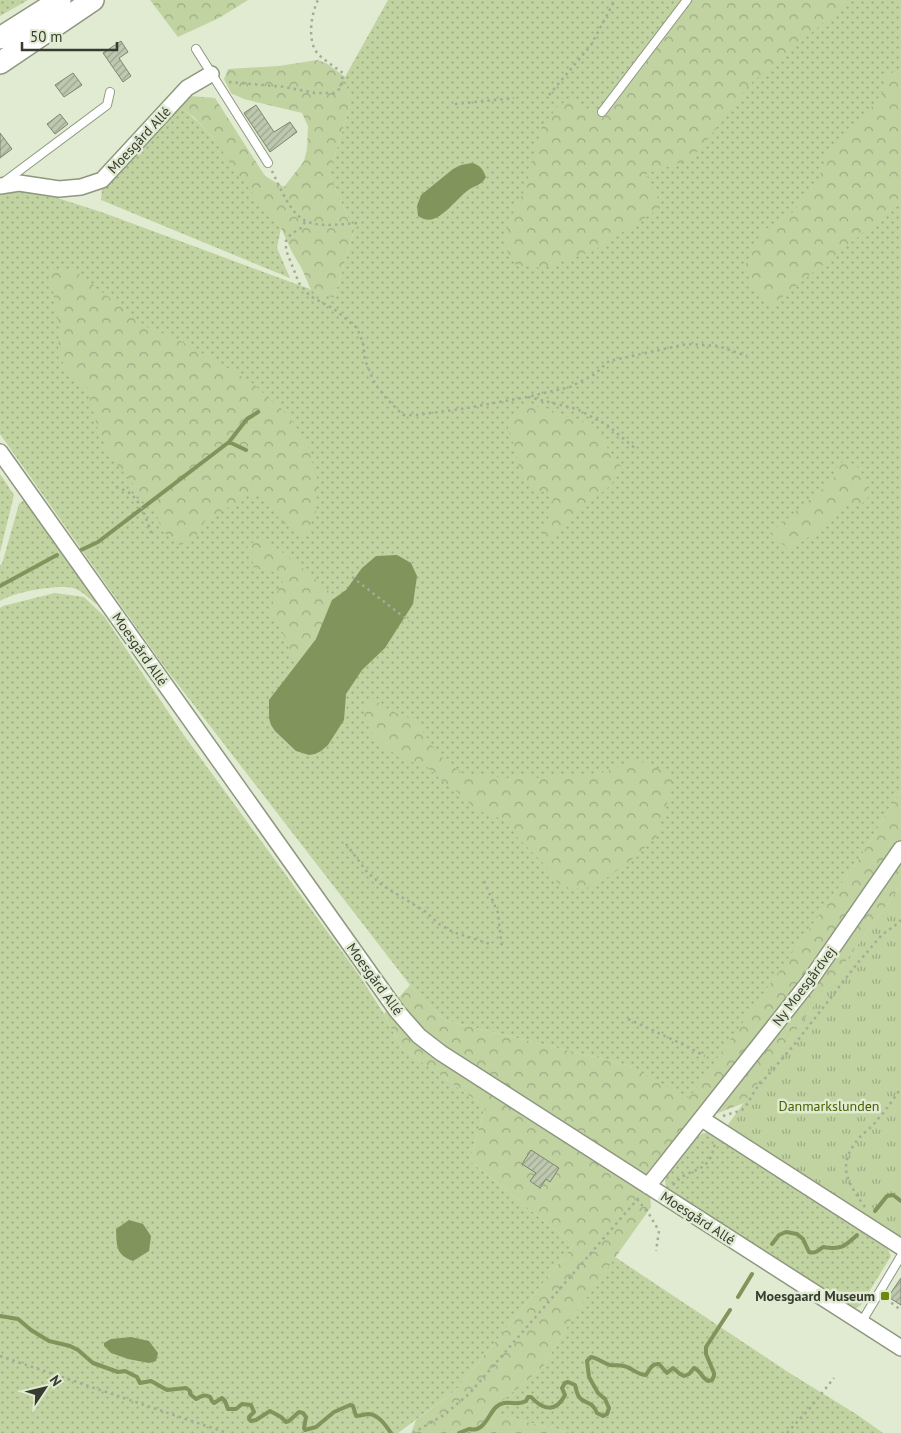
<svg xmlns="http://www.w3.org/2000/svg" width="901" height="1433" font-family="'PT Sans',sans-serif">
<defs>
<pattern id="grass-dots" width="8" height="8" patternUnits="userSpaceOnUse" patternTransform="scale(1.25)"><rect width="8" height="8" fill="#c0d3a1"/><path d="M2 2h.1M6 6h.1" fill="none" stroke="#9dac84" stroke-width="1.8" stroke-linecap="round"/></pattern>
<pattern id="forest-crowns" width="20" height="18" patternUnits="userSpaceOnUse" patternTransform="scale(1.25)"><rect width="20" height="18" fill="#c0d3a1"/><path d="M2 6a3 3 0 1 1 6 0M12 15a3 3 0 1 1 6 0" fill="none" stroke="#9dac84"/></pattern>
<pattern id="park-tufts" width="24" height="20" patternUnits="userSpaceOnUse" patternTransform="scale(1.25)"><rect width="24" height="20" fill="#c0d3a1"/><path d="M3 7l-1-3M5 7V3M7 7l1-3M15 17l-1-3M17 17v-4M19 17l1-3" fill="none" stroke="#9dac84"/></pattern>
<pattern id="building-hatch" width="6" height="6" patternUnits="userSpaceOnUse" patternTransform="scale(1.25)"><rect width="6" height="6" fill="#bec8af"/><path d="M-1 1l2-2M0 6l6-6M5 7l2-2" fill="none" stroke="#9ba48f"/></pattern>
</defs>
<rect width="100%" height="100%" fill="#e1ebd1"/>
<!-- grass -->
<path fill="url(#grass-dots)" d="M0 0H28L0 16Z
M388 0H901V791L859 859 689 1099 627 1065 444 1020 410 985 163 665 0 434V191L33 190 104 213 334 298 354 231 329 174 350 106 345 77Z
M180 107C206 125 222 151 241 176 253 194 267 211 281 228L277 248 290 278 101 200 102 189Z
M0 474 14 495 0 552Z
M25 499 99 601 96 604C90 599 81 590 73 588 57 584 14 592 0 601V565L2 564 19 504Z
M55 593 84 597 104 616 183 734 359 975 384 1014 401 1047 485 1107 470 1161 574 1245 456 1390 398 1433H0V608L3 606Z
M708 1132 886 1245 891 1256 861 1305 854 1309 671 1193 666 1188 665 1180C670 1167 688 1142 700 1135 703 1133 706 1133 708 1132Z
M615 1257 788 1372 856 1414 883 1433H570L488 1412 543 1367 571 1320Z"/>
<!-- forest -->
<path fill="url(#forest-crowns)" d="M150 0H248L219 18 178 37Z
M694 0H854L822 24 749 85 725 118 691 159 646 174 662 207 593 251 543 268 516 265 507 251 506 239 509 221 525 189 542 126 560 104 574 100 603 118Z
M317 60 326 63 345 77 350 106 329 174 354 231 334 298 311 290 302 269 292 252 281 228 257 200 211 136 194 117 180 107 190 96 215 98 265 176 284 187 304 161 307 149 308 126 302 113 244 99 231 93 224 79 228 69 279 66Z
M901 68V203L772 305 754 291 745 266 761 232 792 213 816 185 831 146 860 121 883 92 886 76Z
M49 270 75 271 147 327 177 339 221 364 252 383 286 413 307 442 317 478 316 511 306 535C285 531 274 512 262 496L251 494 205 521 194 540 180 545 162 531 156 512 111 457 99 433 87 388 67 371 58 353 59 325Z
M529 406 545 408 593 426 602 433 609 452 621 466C617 487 593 498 578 511 567 520 556 531 547 542 536 526 546 526 551 512 552 508 552 503 553 499L546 493 540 491 525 481 519 468 516 452 508 428 509 418 519 408Z
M846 459 860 469 871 494 863 503 846 505 814 534 788 549 770 533 834 479 836 468Z
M258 538C283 548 314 579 336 597L332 600 316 639 297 663 289 659 288 643 279 625 271 614 270 605 283 581 275 572 265 571 253 567 252 553 247 548Z
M371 701 380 703 389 710 411 719 421 729 435 750 449 764 464 774 507 778 525 775 537 778 549 776H580L610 770 631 761 649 763 674 778 667 804 656 837 629 862 594 887 571 889 558 883 544 864 516 836 510 821 486 814 473 807 464 797 441 780 427 767 400 758 384 746 372 733 364 716V709Z
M901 791V885L744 1103 718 1113 704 1107 648 1171 651 1207 571 1320 543 1367 489 1412 570 1433H411L416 1420 456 1390 574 1245 470 1161 485 1107 401 1047 384 1014 410 985 444 1020 627 1065 689 1098 859 859Z"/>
<!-- park -->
<path fill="url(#park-tufts)" d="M901 885V1240L727 1126Z"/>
<!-- water -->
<path fill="#80945b" d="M472 163C480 165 483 169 486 177 481 186 475 185 467 191 458 198 444 216 433 219 428 221 423 219 418 216L417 206 421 195 453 169 461 165Z
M397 555 411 563 417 576 413 604 385 648 362 670 346 694 344 720 328 745 321 751 315 754 309 755 296 751 275 731 271 725 269 718V700L316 639 332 600 346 590 362 568 376 556Z
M129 1220 143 1224 151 1236 149 1251 133 1261C115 1254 117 1246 116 1229Z
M131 1337 149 1341 158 1353 156 1361 149 1363 128 1359 111 1353 104 1346V1343L111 1339Z"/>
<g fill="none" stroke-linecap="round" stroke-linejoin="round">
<!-- stream -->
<path stroke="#80945b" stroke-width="4" d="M229 442 246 450
M81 550 98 542 229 442 247 419 258 412
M0 586 57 555
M875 1211 887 1196 893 1195 901 1201
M772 1244 779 1235 786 1232 797 1234 803 1239 809 1252C815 1254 818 1251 823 1247 841 1250 844 1247 857 1235
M738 1297 752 1274
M0 1316 18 1319 31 1330 49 1341 70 1346 78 1350 93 1363 118 1372 125 1371 137 1377 140 1383 151 1381 167 1390 186 1388 190 1391V1394L196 1399C201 1396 205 1394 210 1397L212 1401 214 1403 222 1398 225 1401 228 1409H236L242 1404 251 1405 254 1412 249 1417V1419L251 1421 256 1420 270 1411 281 1417 286 1422 289 1421 299 1412 303 1413 306 1417 304 1428 305 1430 316 1427 334 1412 350 1405 353 1406 356 1416C360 1416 365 1414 369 1414 379 1415 386 1426 391 1433
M459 1433 469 1429C484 1433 488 1415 496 1407 506 1398 516 1407 526 1401L528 1397H531C543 1410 556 1413 565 1395L562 1388 565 1383 568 1382 575 1385C576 1389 577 1394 579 1397 585 1405 592 1400 597 1413L603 1416 607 1414 609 1408 605 1399 598 1393 589 1377 587 1361 591 1357C598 1358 603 1363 610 1365 616 1366 621 1364 627 1367 633 1369 638 1375 646 1375 649 1370 652 1363 659 1364L667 1373 673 1368 680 1374 684 1376 689 1374 694 1368C700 1370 702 1378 708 1381L712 1380 714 1376V1373L706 1354V1347L730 1310"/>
</g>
<!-- building -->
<path fill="url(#building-hatch)" stroke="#7d866e" d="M121 41 128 52 119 58 131 76 123 82 103 53Z
M73 73 82 85 64 97 55 85Z
M256 105 274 132 290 122 297 132 270 152 244 113Z
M60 114 68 124 55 134 47 124Z
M0 133 12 149 0 158Z
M531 1150 559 1168 550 1182 546 1179 540 1188 530 1181 536 1173 522 1164Z
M901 1278V1305L888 1297Z"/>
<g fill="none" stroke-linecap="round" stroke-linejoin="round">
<defs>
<path id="service" d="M196 49 268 163
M602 112 687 0
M4 182 107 105 110 92
M861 1323 901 1256"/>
<path id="minor" d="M0 186 19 183 59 189 81 187 102 180 187 88 211 74
M0 452 397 1011 419 1036 441 1053 901 1348
M702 1119 901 1247
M648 1186 809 982 901 849"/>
<path id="secondary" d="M0 38 60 0
M0 63 93 0"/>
</defs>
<!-- service casing -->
<use href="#service" stroke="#8e977f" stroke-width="10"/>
<!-- minor casing -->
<use href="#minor" stroke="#8e977f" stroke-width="18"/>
<!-- secondary casing -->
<use href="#secondary" stroke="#8e977f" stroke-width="24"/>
<!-- path -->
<path stroke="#a4ac97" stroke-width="2.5" stroke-dasharray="2.5 4" stroke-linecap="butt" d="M229 82 285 87 315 93H334L341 88 343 73C335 67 327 62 320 56 306 44 311 14 318 0
M549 95 591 45 615 0
M455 104 514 98
M272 171C279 185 290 213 304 220 318 228 343 224 358 223
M305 222 301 228 291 234 286 241V250L299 283 310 296 334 309 357 328 363 343 365 360 375 384 387 399 403 415H416L461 409 527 397 570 387 595 374 609 361 687 344 718 346 747 356
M528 397 577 409 607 425 636 449
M116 487C119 488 124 490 128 492 141 500 147 521 152 535
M352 577 409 621
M346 844 368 873 382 885 426 912 439 924 453 932 490 944
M484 881 498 913 502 949
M628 1019 680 1043 705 1056
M723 1116 742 1110 748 1103 755 1090 794 1045 860 960C868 952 874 943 882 935 888 930 895 926 901 920
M673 1185C689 1165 710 1177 715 1142
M637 1199 649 1214 659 1231 656 1251
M865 1207C847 1182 836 1165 859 1138 865 1132 873 1126 878 1119 887 1109 894 1098 901 1088
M886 1299 901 1310
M0 1356 227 1433
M413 1433 444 1415 469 1394 641 1195
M787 1433 810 1408 834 1378"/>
<!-- service -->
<use href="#service" stroke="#fff" stroke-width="8"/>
<!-- minor -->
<use href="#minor" stroke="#fff" stroke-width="15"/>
<!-- secondary -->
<use href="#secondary" stroke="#fff" stroke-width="21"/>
</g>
<!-- markers -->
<rect fill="#6a8b0c" stroke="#e1ebd1" stroke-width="2" x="880" y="1291" width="10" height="10" rx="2.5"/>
<g text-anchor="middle" stroke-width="5" stroke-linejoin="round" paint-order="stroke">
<!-- street labels -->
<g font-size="14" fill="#373b31" stroke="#e1ebd1">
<text transform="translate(139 140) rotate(-47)" y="5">Moesgård Allé</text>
<text transform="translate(140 649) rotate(55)" y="5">Moesgård Allé</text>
<text transform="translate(375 979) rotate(54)" y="5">Moesgård Allé</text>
<text transform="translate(804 986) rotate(-53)" y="5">Ny Moesgårdvej</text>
<text transform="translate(698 1218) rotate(33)" y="5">Moesgård Allé</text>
</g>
<!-- park labels -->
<g font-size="14" fill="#476000" stroke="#e1ebd1">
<text x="829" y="1111">Danmarkslunden</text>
</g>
<!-- poi labels -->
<g font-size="14" font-weight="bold" fill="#373b31" stroke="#e1ebd1" text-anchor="end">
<text x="875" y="1301">Moesgaard Museum</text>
</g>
</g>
<!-- north arrow -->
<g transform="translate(45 1388) rotate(55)" stroke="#e1ebd1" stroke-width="4" paint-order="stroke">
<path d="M0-4L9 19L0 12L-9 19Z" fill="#373b31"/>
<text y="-8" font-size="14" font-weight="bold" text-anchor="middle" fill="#373b31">N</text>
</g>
<!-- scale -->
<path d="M22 42v8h95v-8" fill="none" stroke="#373b31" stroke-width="2.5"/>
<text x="30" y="42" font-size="15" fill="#373b31" stroke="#e1ebd1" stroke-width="4" paint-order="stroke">50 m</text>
</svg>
